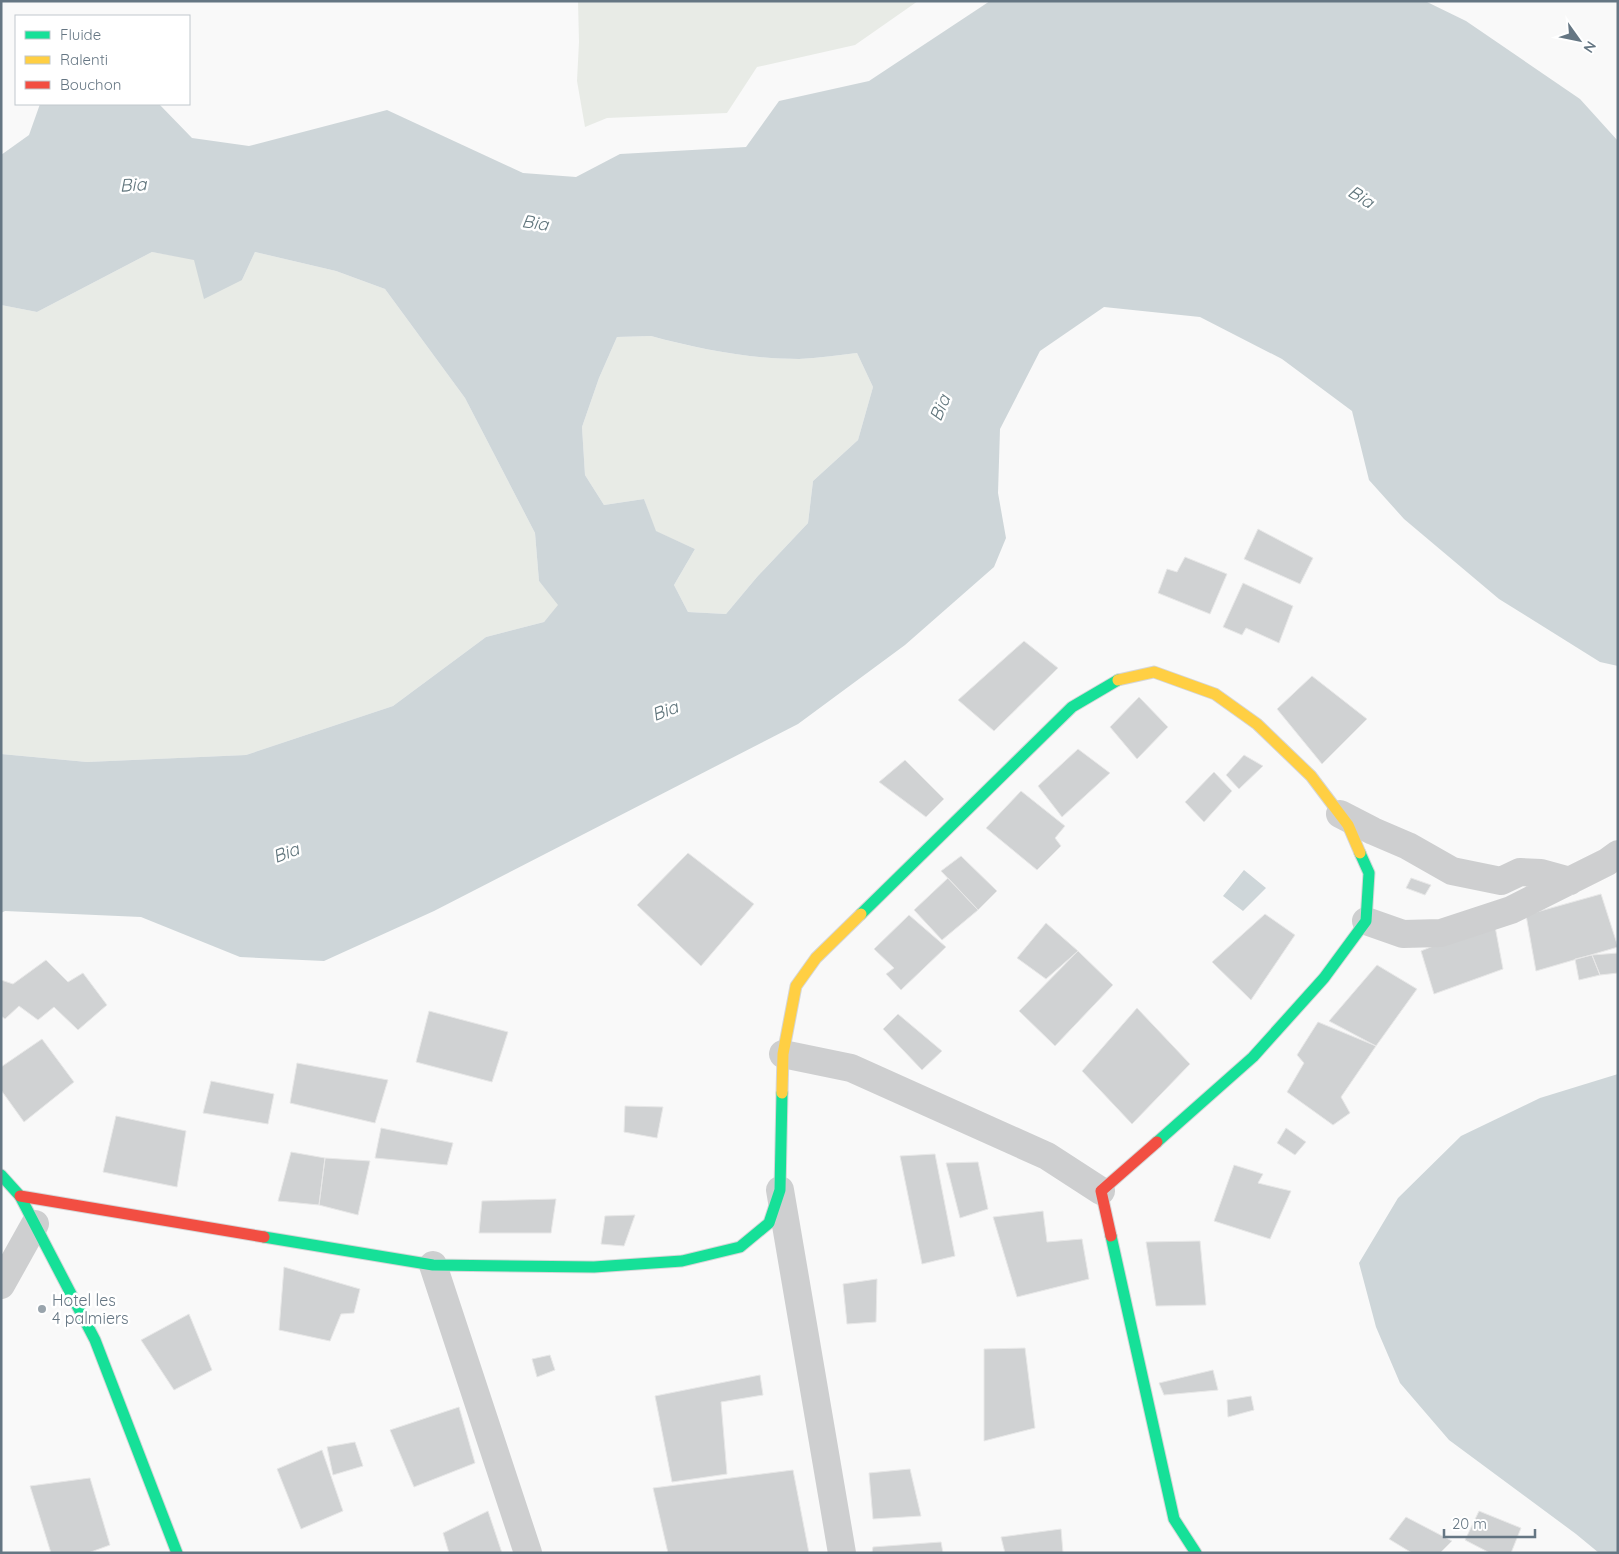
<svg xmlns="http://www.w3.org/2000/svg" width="1619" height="1554" font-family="Quicksand,sans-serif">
<rect width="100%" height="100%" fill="#f9f9f9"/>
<!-- green -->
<path fill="#e8ebe6" d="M578 1H918L855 45 757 67 727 113 607 118 585 127 577 81 579 42Z
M152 252 194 259 242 280 255 252 336 271 385 289 465 398 535 533 539 581 559 605 544 622 486 637 393 706 246 755 87 762 1 754V305L37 312Z
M651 336C698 349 750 359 799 359 818 358 838 355 857 353L873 387 858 440 813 481 808 523 757 577 726 614 688 612 674 585 695 549 655 531 644 499 604 505 585 475 582 427 599 378 617 337Z"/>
<!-- water -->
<path fill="#ced6d9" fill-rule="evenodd" d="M990 1H1425L1466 21 1580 99 1618 141V666L1600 662 1499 599 1404 519 1369 480 1352 411 1282 359 1200 317 1104 307 1040 351 1000 429 998 493 1006 538 994 567 905 645 798 724 434 911 324 961 240 957 141 917 5 911 1 913V754L87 762 246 755 393 706 486 637 544 622 558 605 539 581 535 533 465 398 385 289 336 271 255 252 242 280 204 299 194 260 152 252 37 312 1 305V155L29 135 40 104H159L192 138 249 146 387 110 523 173 576 177 620 154 746 147 779 101 869 81ZM651 336C699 349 749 359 799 359 818 358 838 355 857 353L873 387 858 440 813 481 808 523 757 577 726 614 688 612 674 585 695 549 656 531 644 499 604 505 585 475 582 427 599 378 617 337Z
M1244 870 1266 888 1243 911 1223 896Z
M1618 1074V1553H1599L1576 1534 1449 1440 1400 1383 1376 1327 1359 1263 1398 1198 1461 1136 1540 1098Z"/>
<!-- building -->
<path fill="#d0d2d3" stroke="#e8e8e8" d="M1258 529 1313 558 1300 584 1244 559Z
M1185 557 1227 574 1210 614 1158 593 1167 569 1177 572Z
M1243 583 1293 606 1279 643 1246 628 1242 635 1223 627Z
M1024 641 1058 668 994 731 958 700Z
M1312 676 1367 719 1322 764 1277 709Z
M1139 697 1168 727 1137 759 1110 727Z
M1078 749 1110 773 1062 817 1038 786Z
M1244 755 1263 766 1239 789 1226 775Z
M905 760 944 799 926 817 879 782Z
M1214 772 1232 791 1204 822 1185 802Z
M1021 791 1065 826 1055 838 1061 846 1037 870 986 828Z
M688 853 754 904 701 966 637 905Z
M961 856 997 891 978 910 941 871Z
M948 878 978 910 942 940 914 910Z
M1411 878 1431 885 1425 895 1406 888Z
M1601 894 1618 947 1536 971 1526 915Z
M1265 914 1295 935 1251 1000 1212 962Z
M909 915 946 947 901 990 886 974 894 968 874 949Z
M1494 921 1503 969 1434 994 1421 951Z
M1046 923 1078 951 1046 979 1017 958Z
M1078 951 1113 985 1055 1046 1019 1011Z
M1618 953V973L1600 975 1592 955Z
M1592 955 1600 975 1579 980 1575 959Z
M46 960 68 982 83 973 107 1005 78 1030 54 1007 38 1020 19 1006 5 1019 1 1016V980L13 984Z
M1377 965 1417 989 1376 1046 1329 1021Z
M1137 1008 1190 1064 1132 1124 1082 1071Z
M429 1011 508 1032 492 1082 416 1062Z
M898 1014 942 1051 922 1070 883 1029Z
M1318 1022 1376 1046 1341 1097 1350 1113 1333 1125 1287 1092 1304 1063 1297 1055Z
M42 1039 74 1082 24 1122 1 1090V1067Z
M297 1063 388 1080 375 1123 290 1103Z
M211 1081 274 1094 268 1124 203 1113Z
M625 1106 663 1107 657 1138 624 1132Z
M116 1116 186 1131 177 1187 103 1172Z
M381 1128 453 1143 447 1165 375 1158Z
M1286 1128 1306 1142 1295 1155 1277 1143Z
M291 1152 325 1158 319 1205 278 1201Z
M935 1154 955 1256 922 1264 900 1156Z
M325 1158 370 1161 358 1215 319 1205Z
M978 1162 988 1209 960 1218 946 1163Z
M1234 1165 1263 1174 1258 1183 1291 1191 1270 1239 1214 1221Z
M556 1199 551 1233H479L482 1201Z
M1043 1211 1047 1242 1082 1239 1089 1279 1017 1297 993 1217Z
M635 1215 624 1246 601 1244 605 1216Z
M1200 1241 1206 1305 1156 1306 1146 1242Z
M284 1267 360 1289 354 1313 341 1314 330 1341 279 1330Z
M877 1279 876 1322 847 1324 843 1284Z
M189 1314 212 1370 174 1390 141 1340Z
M1025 1348 1035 1428 984 1441V1349Z
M550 1355 555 1370 537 1377 532 1359Z
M1213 1370 1218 1390 1164 1395 1159 1383Z
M760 1375 763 1395 721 1402 727 1474 672 1482 655 1396Z
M1251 1396 1254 1410 1228 1417 1227 1400Z
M459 1407 475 1463 414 1487 390 1430Z
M355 1442 363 1466 333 1475 327 1447Z
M322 1450 343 1511 301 1529 277 1469Z
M910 1469 921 1516 873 1519 869 1473Z
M793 1470 809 1553H668L653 1488Z
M90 1478 110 1545 88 1553H51L30 1486Z
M488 1511 502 1553H449L443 1533Z
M1479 1511 1521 1528 1511 1553H1490L1465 1540Z
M1406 1517 1452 1541 1440 1553H1412L1389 1539Z
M1061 1529 1063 1553H1005L1001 1537Z
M941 1542 943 1553H872L873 1547Z"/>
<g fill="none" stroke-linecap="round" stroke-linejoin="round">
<defs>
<path id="fast" d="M861 914 1072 707 1118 680
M1157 1142 1253 1057 1324 978 1366 921 1369 873 1360 853
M1 1175 20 1196 95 1340 177 1553
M1111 1236 1174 1519 1196 1553
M264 1237 433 1265 594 1267 682 1261 740 1247 769 1223 780 1190 782 1093"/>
<path id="slow" d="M1118 680 1154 672 1215 694 1257 724 1311 776 1348 825 1360 853
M782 1093 783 1054 796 986 816 958 861 914"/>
<path id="jam" d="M20 1196 264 1237
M1111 1236 1101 1191 1157 1142"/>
</defs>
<!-- fast casing -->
<use href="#fast" stroke="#d5d6d7" stroke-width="13"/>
<!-- slow casing -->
<use href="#slow" stroke="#d5d6d7" stroke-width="13"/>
<!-- jam casing -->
<use href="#jam" stroke="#d5d6d7" stroke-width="13"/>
<!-- street -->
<path stroke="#cecfd0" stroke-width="28" d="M1340 814 1373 831 1408 846 1452 871 1501 881 1520 872 1541 873 1570 881
M1366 921 1403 934 1441 933 1511 910 1607 862 1618 854
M783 1054 851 1068 1047 1156 1101 1191
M780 1190 842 1553
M433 1265 528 1553
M1 1285 35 1224"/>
<!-- fast -->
<use href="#fast" stroke="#16e098" stroke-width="11"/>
<!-- slow -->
<use href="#slow" stroke="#ffcf43" stroke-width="11"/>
<!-- jam -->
<use href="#jam" stroke="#f24e42" stroke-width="11"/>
</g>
<!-- markers -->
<circle fill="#99a4ac" stroke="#fff" stroke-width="2" cx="42" cy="1309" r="5"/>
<g text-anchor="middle" stroke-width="5" stroke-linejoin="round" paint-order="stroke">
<!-- poi labels -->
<g font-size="16" fill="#657683" stroke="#fff" text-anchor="start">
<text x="52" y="1306">Hotel les<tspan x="52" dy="18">4 palmiers</tspan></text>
</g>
<!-- water labels -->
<g font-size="18" font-style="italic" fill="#60757c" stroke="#fff">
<text transform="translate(133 185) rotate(-3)" y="6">Bia</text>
<text transform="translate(1361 197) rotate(32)" y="6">Bia</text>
<text transform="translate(535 223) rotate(8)" y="6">Bia</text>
<text transform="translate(940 408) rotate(-68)" y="6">Bia</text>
<text transform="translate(665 711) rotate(-21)" y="6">Bia</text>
<text transform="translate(286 853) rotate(-21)" y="6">Bia</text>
</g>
</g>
<!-- border -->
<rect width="1619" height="1554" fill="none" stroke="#657683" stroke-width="5"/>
<!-- legend -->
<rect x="15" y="15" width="175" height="90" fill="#ffffff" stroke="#c1c8cd"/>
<rect x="25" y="31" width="25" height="8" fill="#16e098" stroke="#c1c8cd"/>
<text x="60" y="40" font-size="15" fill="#657683">Fluide</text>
<rect x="25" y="56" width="25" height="8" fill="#ffcf43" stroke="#c1c8cd"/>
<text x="60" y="65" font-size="15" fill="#657683">Ralenti</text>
<rect x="25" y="81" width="25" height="8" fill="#f24e42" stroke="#c1c8cd"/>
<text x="60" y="90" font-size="15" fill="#657683">Bouchon</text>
<!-- north arrow -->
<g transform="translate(1579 40) rotate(123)" stroke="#ffffff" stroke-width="4" paint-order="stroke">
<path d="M0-4L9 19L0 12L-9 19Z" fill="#657683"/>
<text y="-8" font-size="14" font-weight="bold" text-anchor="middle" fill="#657683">N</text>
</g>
<!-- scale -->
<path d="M1444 1529v8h91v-8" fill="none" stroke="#657683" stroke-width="2.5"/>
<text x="1452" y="1529" font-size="15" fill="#657683" stroke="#ffffff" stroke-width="4" paint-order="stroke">20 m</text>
</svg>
